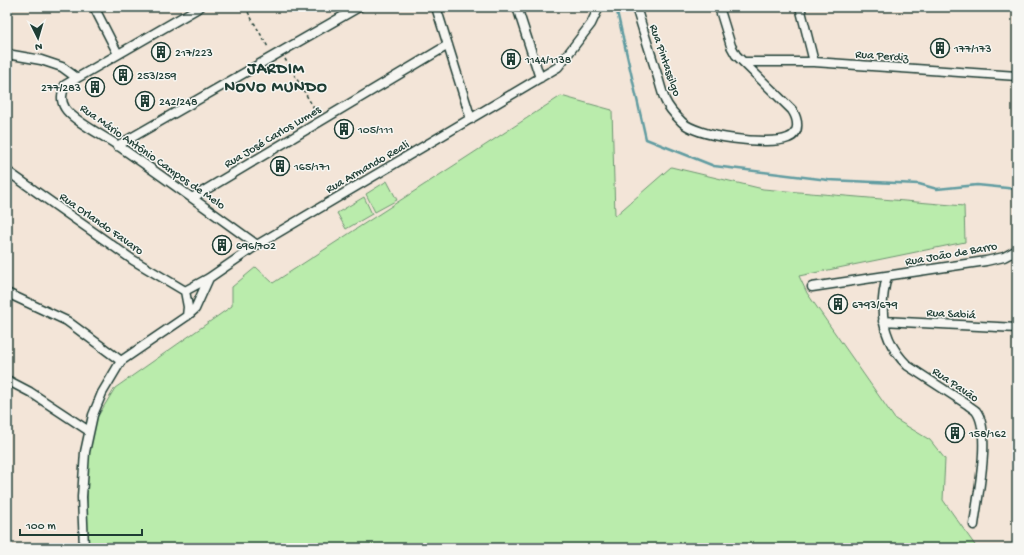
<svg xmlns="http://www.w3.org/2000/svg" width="1024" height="555" font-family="'Gochi Hand',sans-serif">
<rect width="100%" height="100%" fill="#f3e5d8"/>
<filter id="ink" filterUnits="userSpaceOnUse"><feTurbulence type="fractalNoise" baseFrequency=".025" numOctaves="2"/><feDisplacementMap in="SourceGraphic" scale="8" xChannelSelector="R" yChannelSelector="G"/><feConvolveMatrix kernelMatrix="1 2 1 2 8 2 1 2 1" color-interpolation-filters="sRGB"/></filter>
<g filter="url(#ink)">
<!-- green -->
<path fill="#baecac" stroke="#6c9470" d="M561 96 612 110 615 216 671 167 763 189 964 206 965 242 799 276 807 293 895 419 930 440 945 459 943 500 977 548H86L89 431 115 388 232 306V287L256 267 273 283Z
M387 181 397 200 375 212 366 194Z
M364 197 372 214 346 229 337 213Z"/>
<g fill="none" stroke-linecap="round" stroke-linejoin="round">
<!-- stream -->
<path stroke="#619ca1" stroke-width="2.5" d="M616 7 646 139 714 166 828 180 919 184 937 189 977 185 1017 189"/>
<defs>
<path id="minor" d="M94 7 118 54
M200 7 65 85C62 93 60 100 65 108 72 120 104 136 117 145 164 177 210 211 257 245
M436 7 471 119
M517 7 540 78
M636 7C642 27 649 48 655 68 659 79 661 90 665 100 668 107 676 116 682 122 697 137 769 146 788 138 801 133 798 119 792 110L736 55 731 46 719 7
M800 7 814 62
M7 54 41 60 62 67 77 78
M744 62H814L1017 76
M117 146 359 7
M7 171 133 260 185 291
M192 198 448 45
M887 277C878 310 882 341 908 366L968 405C970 407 974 409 976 411 992 432 977 499 974 525
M812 287 986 261 1004 257 1017 250
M185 291 209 278 257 245 558 67 591 24 599 7
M185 291 188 307 187 316
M7 293 67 321 121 361
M883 321 1017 328
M7 380 30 392 89 431
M84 548 82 497 85 452 93 415 102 393 121 361 187 316 195 309 209 278"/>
</defs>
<!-- minor casing -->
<use href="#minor" stroke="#1f3d34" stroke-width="11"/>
<!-- path -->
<path stroke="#1f3d34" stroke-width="1.5" stroke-dasharray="3 3" stroke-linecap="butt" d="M245 7 268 47
M285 59 315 110"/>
<!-- minor -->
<use href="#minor" stroke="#f6f6f2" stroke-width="8"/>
</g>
</g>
<!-- icons -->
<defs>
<symbol id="building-ring" viewBox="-11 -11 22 22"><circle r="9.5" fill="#f6f6f2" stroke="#1f3d34" stroke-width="1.5"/><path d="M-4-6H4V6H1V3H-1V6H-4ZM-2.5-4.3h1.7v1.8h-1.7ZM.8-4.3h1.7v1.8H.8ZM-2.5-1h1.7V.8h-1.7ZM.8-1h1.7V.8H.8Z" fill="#1f3d34"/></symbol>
</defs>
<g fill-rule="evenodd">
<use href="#building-ring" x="929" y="37" width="22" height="22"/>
<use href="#building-ring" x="150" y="41" width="22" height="22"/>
<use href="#building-ring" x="500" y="48" width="22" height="22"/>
<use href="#building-ring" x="112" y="64" width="22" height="22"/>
<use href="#building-ring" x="84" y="76" width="22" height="22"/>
<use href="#building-ring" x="134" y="90" width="22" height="22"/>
<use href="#building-ring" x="333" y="118" width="22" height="22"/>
<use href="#building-ring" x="269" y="155" width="22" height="22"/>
<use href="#building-ring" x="211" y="234" width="22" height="22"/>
<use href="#building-ring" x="827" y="293" width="22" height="22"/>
<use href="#building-ring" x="944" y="422" width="22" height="22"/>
</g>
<g text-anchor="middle" stroke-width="3" stroke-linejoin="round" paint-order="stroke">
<!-- poi labels -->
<g font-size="12" fill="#1f3d34" stroke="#f6f6f2" text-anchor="start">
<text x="954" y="52">177/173</text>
<text x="175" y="56">217/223</text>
<text x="525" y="63">1144/1138</text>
<text x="137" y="79">253/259</text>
<text x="81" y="91" text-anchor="end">277/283</text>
<text x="159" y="105">242/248</text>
<text x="358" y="133">105/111</text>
<text x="294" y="170">165/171</text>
<text x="236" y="249">696/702</text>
<text x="852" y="308">6793/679</text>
<text x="969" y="437">158/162</text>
</g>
<!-- street labels -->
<g font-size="12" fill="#1f3d34" stroke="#f6f6f2">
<text transform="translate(882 55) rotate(4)" y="4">Rua Perdiz</text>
<text transform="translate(666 60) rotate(71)" y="4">Rua Pintassilgo</text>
<text transform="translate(272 136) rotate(-31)" y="4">Rua José Carlos Lumes</text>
<text transform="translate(153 156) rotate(35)" y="4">Rua Mário Antônio Campos de Melo</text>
<text transform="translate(367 166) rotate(-30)" y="4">Rua Armando Reali</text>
<text transform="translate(102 223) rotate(35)" y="4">Rua Orlando Favaro</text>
<text transform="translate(951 253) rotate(-10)" y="4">Rua João de Barro</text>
<text transform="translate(951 313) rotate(3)" y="4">Rua Sabiá</text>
<text transform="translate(956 384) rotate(34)" y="4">Rua Pavão</text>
</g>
<!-- district labels -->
<g font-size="16" font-weight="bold" letter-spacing="1" fill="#1f3d34" stroke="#f6f6f2">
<text x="276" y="73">JARDIM<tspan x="276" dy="18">NOVO MUNDO</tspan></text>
</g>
</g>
<!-- margin -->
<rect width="1024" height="555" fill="none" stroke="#f6f6f2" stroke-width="24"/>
<rect x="12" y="12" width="1000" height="531" fill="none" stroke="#1f3d34" stroke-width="1.5" filter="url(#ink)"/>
<!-- north arrow -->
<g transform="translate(38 38) rotate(175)" stroke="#f6f6f2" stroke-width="3" paint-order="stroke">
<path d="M0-3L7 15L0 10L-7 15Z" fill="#1f3d34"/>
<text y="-6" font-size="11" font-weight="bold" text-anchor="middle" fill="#1f3d34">N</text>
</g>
<!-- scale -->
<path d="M20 529v6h122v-6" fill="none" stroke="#1f3d34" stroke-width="2"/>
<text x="26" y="529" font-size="12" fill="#1f3d34" stroke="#f6f6f2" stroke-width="3" paint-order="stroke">100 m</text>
</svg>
